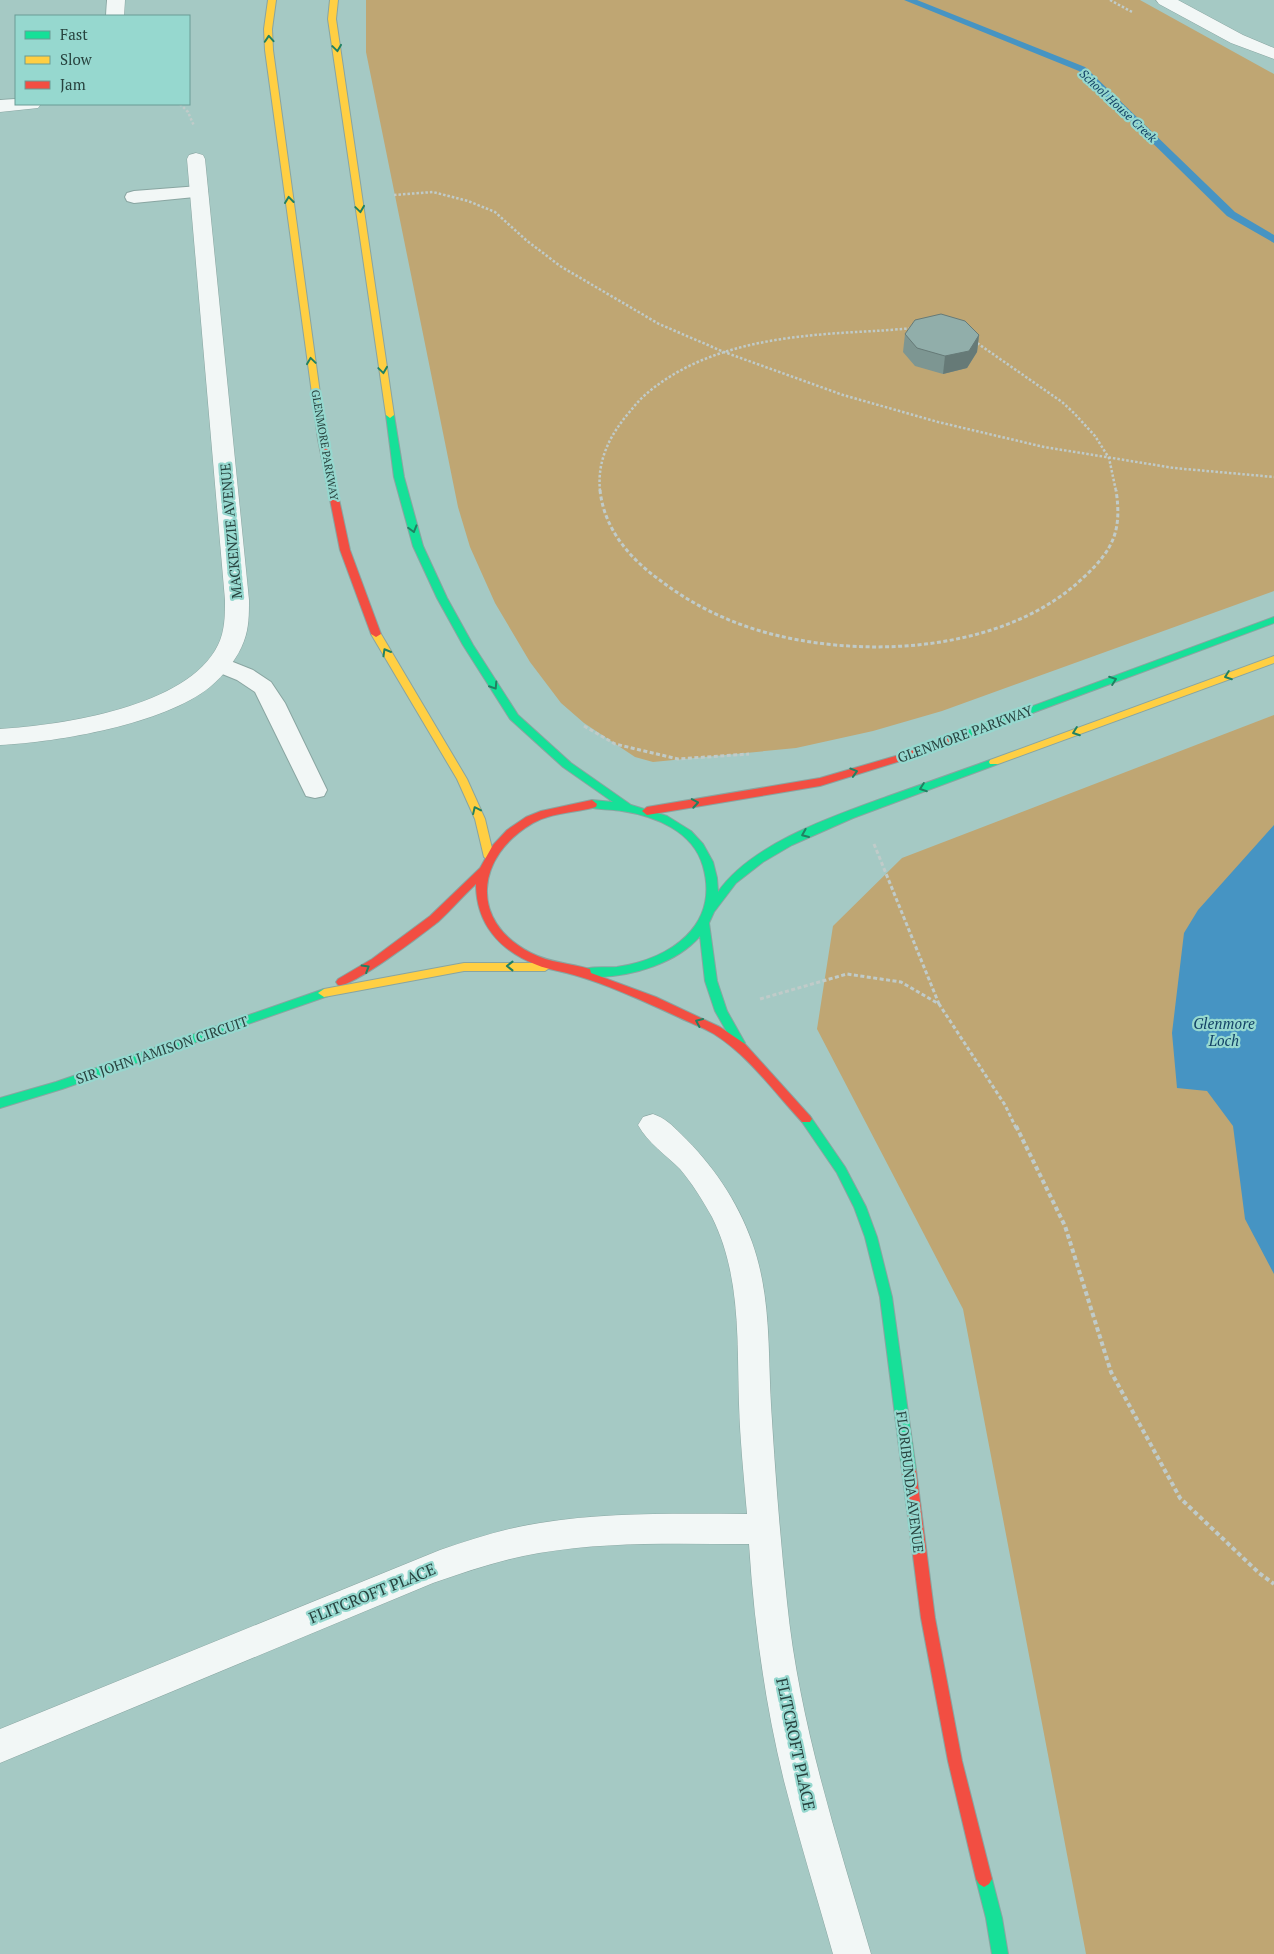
<svg xmlns="http://www.w3.org/2000/svg" width="1274" height="1954" font-family="'PT Serif',serif">
<rect width="100%" height="100%" fill="#a5c9c4"/>
<!-- green -->
<path fill="#bfa673" d="M366 0H1140L1274 74V591L942 711 873 731 796 748 653 762 635 757 584 723 561 703 530 662 495 603 470 547 458 507 366 52Z
M1274 715V1954H1086L963 1309 817 1029 833 926 902 858Z"/>
<!-- water -->
<path fill="#4694c3" d="M1274 825V1274L1245 1219 1233 1126 1207 1091 1177 1088 1172 1033 1184 933 1198 910Z"/>
<g fill="none" stroke-linecap="round" stroke-linejoin="round">
<!-- stream -->
<path fill="#4694c3" fill-rule="evenodd" d="M904 0H917L1085 67 1235 212 1274 235V243L1227 216 1079 71Z"/>
<defs>
<path id="lane" d="M199 186 205 188 208 192 205 196 134 203 127 201 125 197 127 193 134 191Z
M218 656 253 670 271 682 285 703 327 790 324 796 315 798 306 796 255 692 237 680 210 669 206 664 210 659Z"/>
<path id="street" d="M107 0H125L124 16H106Z
M1156 0H1178L1243 35 1274 48V59L1231 43 1159 4Z
M16 99V104H41L38 108 0 112V100Z
M196 153 203 155 205 159 249 600C249 614 249 628 244 641 238 658 224 675 210 687 164 724 59 742 0 745V729C62 725 188 707 218 645 225 631 225 615 225 600L187 159 189 155Z
M653 1114C665 1118 672 1125 681 1134 712 1164 737 1200 752 1242 771 1295 768 1350 771 1405 775 1471 780 1537 787 1602 799 1722 837 1838 871 1954H833C817 1897 799 1839 784 1781 765 1704 754 1623 749 1544 679 1544 609 1541 539 1553 503 1559 468 1571 433 1583L0 1763V1729L440 1550C473 1539 506 1528 540 1523 608 1512 678 1514 747 1514 744 1477 740 1440 739 1404 737 1341 741 1275 712 1217 703 1201 692 1183 680 1169 666 1155 648 1143 638 1125L643 1117Z"/>
<path id="fast" d="M390 412 394 415 404 477 423 546 447 598 473 645 518 715 571 763 631 805 667 816 691 831 703 844 713 862 717 878 718 892C752 843 834 816 889 796 923 784 957 772 990 760H998L999 762 998 764 853 818 792 845 763 862 736 883 714 912 709 923 717 981 727 1011 745 1043 743 1046H735L715 1011 705 981 700 936C677 963 633 976 598 977 591 977 584 978 580 972 585 965 608 968 617 967 670 959 720 926 703 866 693 831 655 816 622 811 611 809 599 810 588 807L587 804 592 800 613 802 563 767 510 719 463 645 437 598 413 546 394 477 386 415Z
M1274 617V623L968 737 964 738 959 735 960 733Z
M324 989 328 990 330 993 328 996 62 1089 0 1108V1098L56 1082Z
M806 1114 810 1116 845 1167 866 1207 877 1237 892 1297 916 1470 914 1474 909 1476 904 1474 902 1470 880 1297 865 1237 854 1207 837 1173 800 1119 802 1116Z
M984 1871 989 1874 992 1879 1002 1918 1008 1954H992L986 1918 976 1879 979 1874Z"/>
<path id="slow" d="M268 0H276L272 29 273 50 322 408 318 411 314 408 265 50 264 29Z
M330 0H338L336 19 394 415 390 418 386 415 328 19Z
M376 631 381 634 467 779 485 819 494 857 493 860 489 861 484 857 475 819 457 779 371 634Z
M1274 656V663L998 764H990L989 762 990 760Z
M464 963H545L551 967 545 971H464L324 997 318 993 324 989Z"/>
<path id="jam" d="M318 405 322 408 326 439 350 550 381 634 376 637 371 634 340 550 318 439 314 408Z
M964 732 968 733 969 735 968 737 907 759 820 786 647 815 642 811 647 807 820 778 899 755Z
M592 800 597 804 596 807C575 813 553 812 533 823 476 856 468 921 531 953 550 963 570 963 590 969L591 973 656 997 720 1027 745 1044 810 1116 812 1119 810 1122H802C774 1092 749 1056 714 1034 702 1027 688 1022 676 1016 643 1001 609 985 574 975 562 971 549 970 537 965 500 951 476 924 476 884 463 896 451 910 438 922 424 933 351 989 338 985L336 982 338 979 372 959 430 916 480 868 493 845 507 830 526 817 541 811Z
M909 1464 914 1466 916 1470 935 1618 962 1761 992 1879 989 1884 984 1887 979 1884 976 1879 948 1761 921 1618 902 1470 904 1466Z"/>
</defs>
<!-- lane casing -->
<use href="#lane" stroke="#89a5a1" stroke-width="2"/>
<!-- street casing -->
<use href="#street" stroke="#89a5a1" stroke-width="1"/>
<!-- fast casing -->
<use href="#fast" stroke="#89a5a1" stroke-width="2"/>
<!-- slow casing -->
<use href="#slow" stroke="#89a5a1" stroke-width="2"/>
<!-- jam casing -->
<use href="#jam" stroke="#89a5a1" stroke-width="2"/>
<!-- path-far2 -->
<path stroke="#c0cbc9" stroke-width="2.5" stroke-dasharray="2.5 2" stroke-linecap="butt" d="M1110 0 1132 12
M180 104 188 112 194 126
M394 195 433 192 468 201 495 212 526 240 560 266 659 324 724 352 843 395 938 422 1044 447 1174 468 1274 477
M600 491C597 461 609 437 627 415 633 408 638 401 645 395 707 341 796 335 874 331 903 330 941 322 967 336L1062 402 1074 413 1095 436 1109 458 1116 491"/>
<!-- path-far1 -->
<path stroke="#c0cbc9" stroke-width="3" stroke-dasharray="4 2.5" stroke-linecap="butt" d="M600 490C604 529 630 559 661 581 702 612 748 631 799 640 892 657 1013 645 1084 577 1114 549 1122 530 1116 490
M584 726 615 744 678 759 749 754
M874 844 939 1004
M760 999 847 974 901 982 939 1004 1005 1105 1016 1128"/>
<!-- path -->
<path stroke="#c0cbc9" stroke-width="4" stroke-dasharray="4.5 3" stroke-linecap="butt" d="M1016 1126 1065 1226 1111 1372 1180 1498 1259 1573 1274 1584"/>
<!-- lane -->
<use href="#lane" fill="#f2f7f6" fill-rule="evenodd"/>
<!-- street -->
<use href="#street" fill="#f2f7f6" fill-rule="evenodd"/>
<!-- fast -->
<use href="#fast" fill="#16e098" fill-rule="evenodd"/>
<!-- slow -->
<use href="#slow" fill="#ffcf43" fill-rule="evenodd"/>
<!-- jam -->
<use href="#jam" fill="#f24e42" fill-rule="evenodd"/>
</g>
<!-- wall -->
<path fill="#7d9692" d="M905 334 979 335 977 352 967 368 943 374 915 366 903 352Z"/>
<!-- shaded-wall -->
<path fill="#667a77" d="M979 335 977 352 967 368 943 374 945 356Z"/>
<!-- building -->
<path fill="#91aeaa" stroke="#667a77" d="M941 314 965 321 979 335 969 351 945 356 917 348 905 334 915 320Z"/>
<!-- one-way arrows -->
<defs><path id="oneway-chevron" d="M-2-3.5L2.5 0L-2 3.5" fill="none" stroke-width="1.6" stroke-linecap="round" stroke-linejoin="round" transform="scale(1.25)"/></defs>
<g stroke="#208162">
<use href="#oneway-chevron" transform="translate(269 39) rotate(-94)"/>
<use href="#oneway-chevron" transform="translate(337 48) rotate(82)"/>
<use href="#oneway-chevron" transform="translate(289 200) rotate(-97)"/>
<use href="#oneway-chevron" transform="translate(360 209) rotate(82)"/>
<use href="#oneway-chevron" transform="translate(311 361) rotate(-98)"/>
<use href="#oneway-chevron" transform="translate(383 370) rotate(82)"/>
<use href="#oneway-chevron" transform="translate(413 529) rotate(74)"/>
<use href="#oneway-chevron" transform="translate(386 652) rotate(-120)"/>
<use href="#oneway-chevron" transform="translate(1228 676) rotate(160)"/>
<use href="#oneway-chevron" transform="translate(1113 680) rotate(-20)"/>
<use href="#oneway-chevron" transform="translate(494 686) rotate(57)"/>
<use href="#oneway-chevron" transform="translate(1076 732) rotate(160)"/>
<use href="#oneway-chevron" transform="translate(854 772) rotate(-17)"/>
<use href="#oneway-chevron" transform="translate(923 788) rotate(160)"/>
<use href="#oneway-chevron" transform="translate(695 803) rotate(-10)"/>
<use href="#oneway-chevron" transform="translate(476 810) rotate(-115)"/>
<use href="#oneway-chevron" transform="translate(805 834) rotate(157)"/>
<use href="#oneway-chevron" transform="translate(510 966) rotate(180)"/>
<use href="#oneway-chevron" transform="translate(366 968) rotate(-31)"/>
<use href="#oneway-chevron" transform="translate(699 1022) rotate(-156)"/>
</g>
<g text-anchor="middle" stroke-width="4.5" stroke-linejoin="round" paint-order="stroke">
<!-- far-street labels -->
<g font-size="11" fill="#27423e" stroke="#96d8cf">
<text transform="translate(325 445) rotate(80)" y="4">GLENMORE PARKWAY</text>
</g>
<!-- far-water labels -->
<g font-size="12" font-style="italic" fill="#134266" stroke="#96d8cf">
<text transform="translate(1118 106) rotate(43)" y="4">School House Creek</text>
</g>
<!-- street labels -->
<g font-size="14" fill="#27423e" stroke="#96d8cf">
<text transform="translate(231 531) rotate(-95)" y="5">MACKENZIE AVENUE</text>
<text transform="translate(965 734) rotate(-20)" y="5">GLENMORE PARKWAY</text>
<text transform="translate(162 1050) rotate(-19)" y="5">SIR JOHN JAMISON CIRCUIT</text>
<text transform="translate(910 1482) rotate(83)" y="5">FLORIBUNDA AVENUE</text>
</g>
<!-- water labels -->
<g font-size="15" font-style="italic" fill="#134266" stroke="#96d8cf">
<text x="1224" y="1029">Glenmore<tspan x="1224" dy="17">Loch</tspan></text>
</g>
<!-- near-street labels -->
<g font-size="16" fill="#27423e" stroke="#96d8cf">
<text transform="translate(372 1593) rotate(-22)" y="6">FLITCROFT PLACE</text>
<text transform="translate(796 1744) rotate(78)" y="6">FLITCROFT PLACE</text>
</g>
</g>
<!-- legend -->
<rect x="15" y="15" width="175" height="90" fill="#96d8cf" stroke="#6a9c95"/>
<rect x="25" y="31" width="25" height="8" fill="#16e098" stroke="#6a9c95"/>
<text x="60" y="40" font-size="15" fill="#27423e">Fast</text>
<rect x="25" y="56" width="25" height="8" fill="#ffcf43" stroke="#6a9c95"/>
<text x="60" y="65" font-size="15" fill="#27423e">Slow</text>
<rect x="25" y="81" width="25" height="8" fill="#f24e42" stroke="#6a9c95"/>
<text x="60" y="90" font-size="15" fill="#27423e">Jam</text>
</svg>
